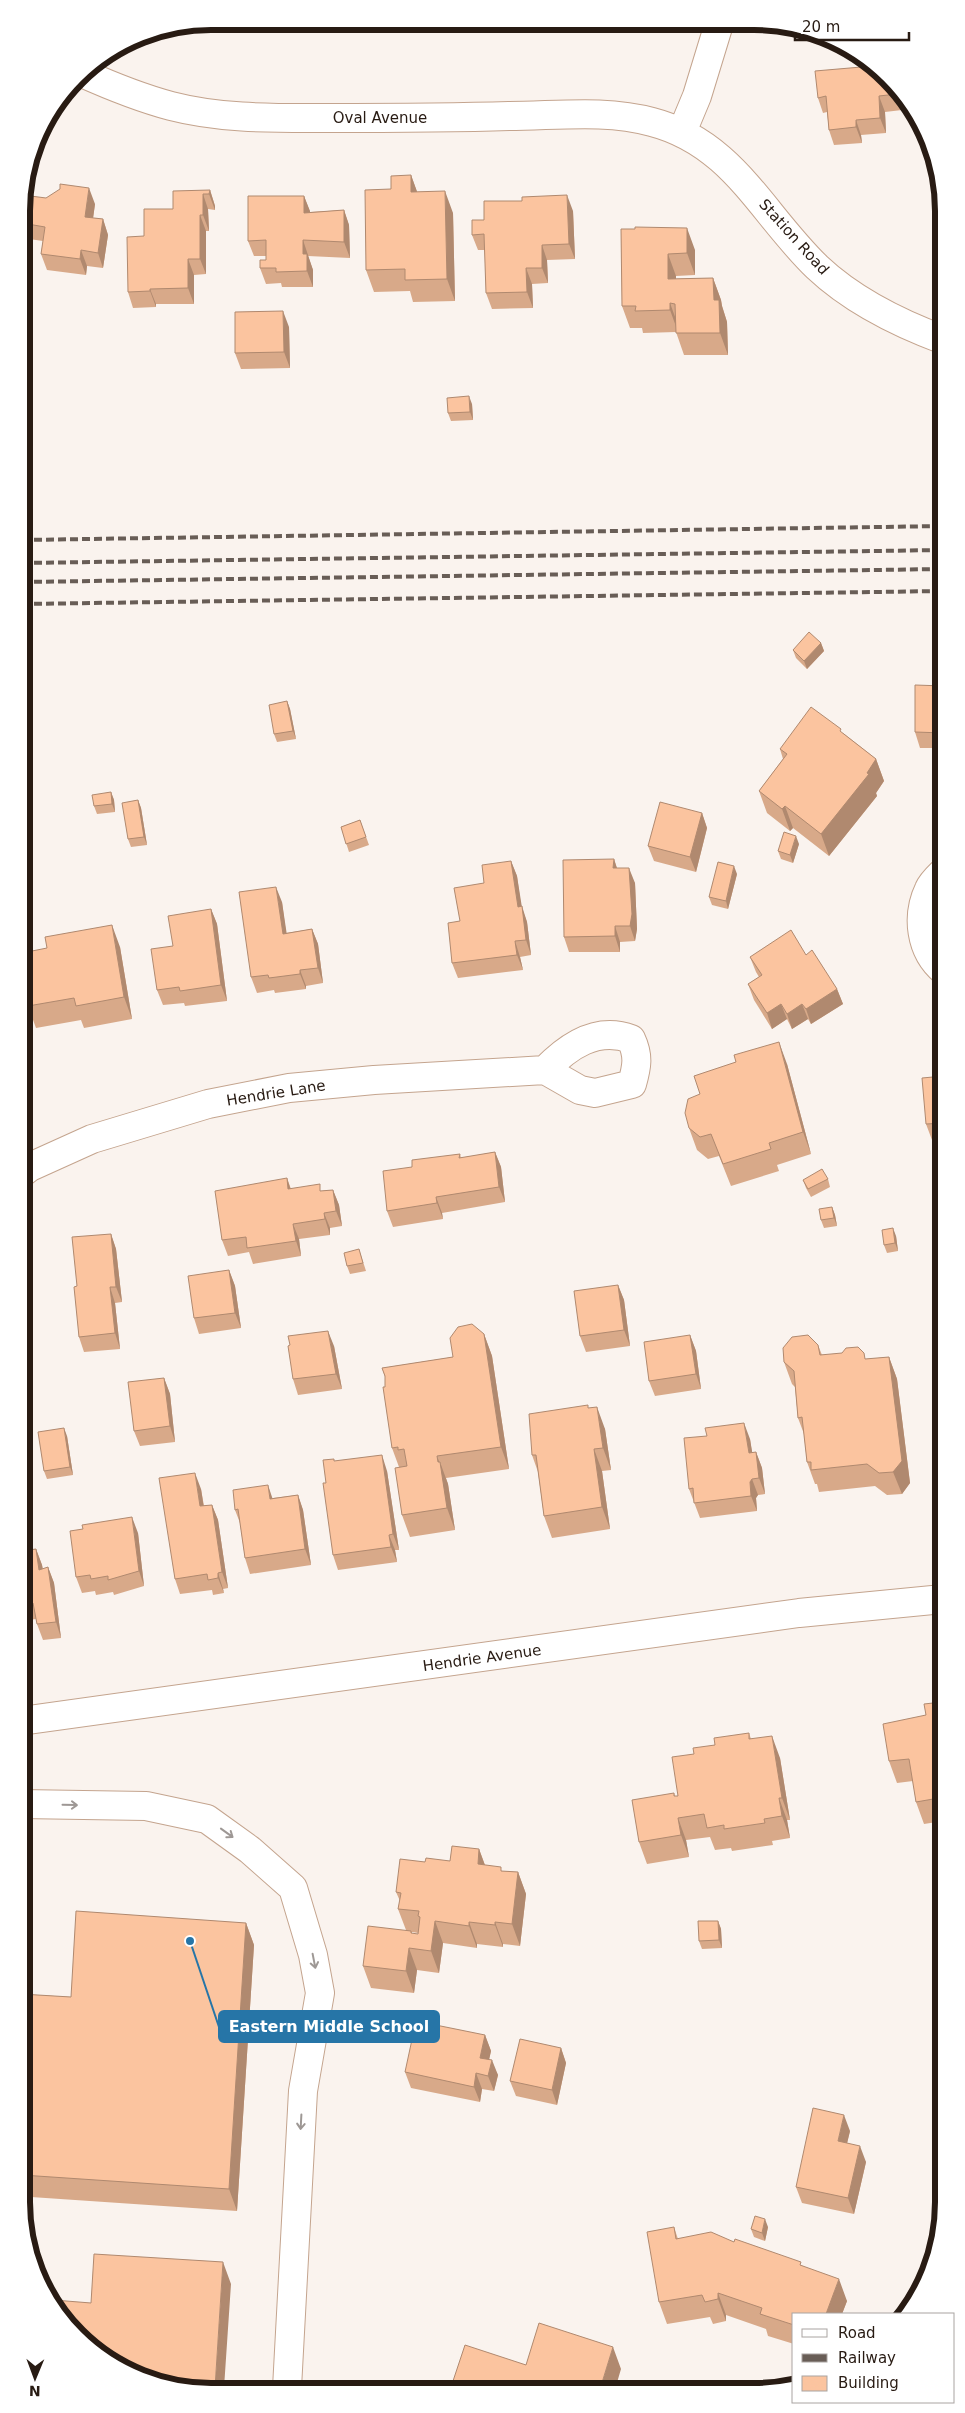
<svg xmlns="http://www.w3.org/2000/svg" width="965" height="2413" font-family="'DejaVu Sans',sans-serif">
<rect width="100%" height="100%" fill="#faf3ee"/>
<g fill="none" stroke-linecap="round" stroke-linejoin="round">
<defs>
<path id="minor" d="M82 73C111 86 141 98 171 106 221 119 273 118 323 118 385 118 447 118 509 116 555 116 606 109 652 122 733 143 761 213 817 267 853 301 898 323 944 340
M682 132 697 96 719 24
M944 971C920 951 916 916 929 889 932 882 939 876 944 871
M21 1174 30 1167 92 1139 208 1104 289 1088 374 1080 545 1070 580 1090 595 1093 632 1084C637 1066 639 1056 631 1039 597 1026 568 1046 545 1070
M21 1721 799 1613 943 1599
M21 1804 146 1806 207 1819 250 1850 293 1888 313 1955 320 1993 303 2091 287 2388"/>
</defs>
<!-- minor casing -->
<use href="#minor" stroke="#c4a48e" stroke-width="30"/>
<!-- minor -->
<use href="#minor" stroke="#fff" stroke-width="28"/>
<!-- rail -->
<path stroke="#685d56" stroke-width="4" stroke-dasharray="8 4" stroke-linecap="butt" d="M22 540 944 526
M22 563 944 550
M22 582 944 569
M22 604 944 591"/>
</g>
<!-- wall -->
<path fill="#d8a989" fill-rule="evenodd" d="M233 21 284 22 283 27 252 22 251 28 235 26Z
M324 22 414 23V29L348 25V30L326 28Z
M877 71 901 93 902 110 885 112 886 133 861 135 862 143 834 145 829 130 827 112 823 113 818 98Z
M411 175 417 192 453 213 455 301 413 302 410 291 374 292 366 270 391 189Z
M210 190 215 206V210L208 209 209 231H206V274L194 275V304H156V307L133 308 128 292 144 236 173 209Z
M304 196 310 212 344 210 349 225 350 258 308 256 313 270V287H282L281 283 266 284 260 268 266 260V256H254L248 241Z
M22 198H46L95 204 93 218 103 219 108 235 103 268 87 266 86 275 47 270 41 254 43 241 22 238Z
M573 211 575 259 547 260 548 283 532 284 533 308 492 309 486 293 485 250H478L472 235 484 220Z
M621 229 695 250V275L676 276V279L713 278 721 300 722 306 727 322 728 355H684L676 332 643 333 642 328H630L622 306Z
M289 327 290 368 241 369 235 353Z
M472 404 473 420 451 421 448 413Z
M821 643 824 651 807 669 796 658 793 650Z
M944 686V748H920L915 732Z
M287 701 290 709 296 739 277 742 274 734Z
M843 733 876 759 884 781 876 793 877 796 829 856 793 828 790 831 767 813 759 791 783 759 780 749Z
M111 792 114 800 115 812 97 814 94 806Z
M138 800 141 808 147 845 131 847 128 839Z
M702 813 707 828 696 872 654 861 648 846Z
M360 820 369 845 349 852 341 827Z
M799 844 793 863 781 859 778 851Z
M614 859 617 868 635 883 637 929 635 941 620 942V952H569L564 937Z
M511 861 517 876 521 906 527 922 531 955 520 957 523 970 458 978 452 963 484 883Z
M737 874 728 909 712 905 709 897Z
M282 902 286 933 312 929 318 944 323 983 306 986V989L275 993 274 990 257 993 251 977Z
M211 909 217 924 227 1001 185 1006 184 1003 163 1005 157 990 173 946Z
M120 947 132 1019 84 1028 81 1020 36 1028 28 1006 24 986H22V948L24 952Z
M806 955 837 989 843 1004 811 1024 808 1019 792 1029 787 1019 772 1029 754 1000 748 984 759 977 756 972 750 957Z
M787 1064 811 1154 777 1165 779 1171 731 1186 719 1156 708 1159 697 1150 689 1128Z
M944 1076V1139L932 1140 926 1124Z
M495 1152 501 1167 505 1202 442 1213 443 1219 393 1227 387 1211 412 1167 460 1154 461 1158Z
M287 1178 291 1189 322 1191 333 1190 339 1205 342 1226 330 1228V1235L299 1239 301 1256 253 1264 249 1252 228 1256 222 1240Z
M828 1179 830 1187 811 1197 806 1188 803 1180Z
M832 1207 835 1215 837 1226 824 1228 821 1220Z
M111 1234 116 1249 122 1302 115 1303 120 1349 84 1352 79 1337 77 1286Z
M896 1236 898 1251 887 1253 884 1245Z
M359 1249 366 1271 350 1274 347 1266Z
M229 1270 235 1286 241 1328 199 1334 194 1318Z
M618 1285 624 1300 630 1346 586 1352 580 1336Z
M484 1334 492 1356 509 1469 446 1478 448 1484 455 1530 410 1537 402 1515 399 1467 392 1448 385 1387V1377L382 1368 453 1357Z
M690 1335 696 1351 701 1389 655 1396 649 1381Z
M818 1345 822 1355 866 1359 889 1357 897 1379 910 1483 902 1494 887 1495 875 1486 819 1492 817 1484H815L807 1462 804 1434 798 1418 795 1387 792 1384 784 1362Z
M334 1346 342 1389 298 1395 293 1379Z
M164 1378 170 1394 175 1442 140 1446 134 1431Z
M944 1397V1444L940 1433Z
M589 1408 605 1429 611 1470 602 1471 610 1529 552 1538 544 1516 538 1472 532 1455Z
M67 1436 73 1475 47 1479 44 1471Z
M750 1439 752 1453 756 1452 762 1468 765 1494 758 1495 756 1498 757 1511 700 1518 689 1489Z
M335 1461 387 1471 399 1550H395L397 1562 338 1570 333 1555 326 1483Z
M201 1489 204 1506 212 1505 218 1520 228 1588 223 1589 224 1593 213 1595 212 1590 180 1594 175 1579Z
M298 1495 303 1510 311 1565 250 1574 245 1558 240 1523 235 1510 273 1498Z
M138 1533 144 1586 114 1595 113 1592 96 1595 95 1591 82 1593 76 1577Z
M36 1549 42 1565 43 1569 48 1567 54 1583 61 1638 43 1640 37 1624 36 1619 21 1621V1551Z
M942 1702 943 1706V1821L924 1824 916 1802 913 1781 897 1783 889 1761 926 1715Z
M749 1733 751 1739 780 1758 790 1820H787L790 1838 772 1841 773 1845 732 1851 731 1848 715 1850 710 1837 686 1840 689 1857 647 1864 639 1842 674 1793 675 1796H678L694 1754 715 1745Z
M479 1849 485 1865 502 1871 518 1872 526 1894 520 1946 503 1944V1947L477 1944V1948L443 1943 439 1973 417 1970 414 1993 371 1988 363 1966 406 1930 398 1909 400 1901 396 1892 425 1862 450 1861ZM412 1932 418 1933V1934H412Z
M718 1921 721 1929 722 1948 702 1949 699 1941Z
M246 1923 254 1945 237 2211 31 2197 22 2175 23 2162H21V1994L71 1997Z
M485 2035 491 2051 489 2059 498 2075 494 2091 482 2089 480 2102 411 2088 405 2072Z
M561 2048 566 2063 557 2105 516 2096 510 2081Z
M850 2131 847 2143 866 2162 854 2214 802 2203 796 2187Z
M674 2227 678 2239 734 2242 803 2266 847 2301 842 2314H794V2344L768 2336 766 2329 726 2315V2321L713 2324 710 2317 667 2324 659 2302Z
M768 2227 765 2241 754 2237 751 2229Z"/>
<!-- shaded-wall -->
<path fill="#b0896f" d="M249 21 251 22V28Z
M281 22H284L283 27Z
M345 22H347L348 25V30Z
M412 22 414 23V29Z
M896 87 901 93 902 110 897 94Z
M879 96 885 112 886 133 880 118Z
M856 120 861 135 862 143 856 127Z
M411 175 419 197 411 192Z
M89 188 95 204 91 233 85 217Z
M210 190 215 206V210L209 194Z
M445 191 453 213 455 301 447 279Z
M203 194 208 209 209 231 203 215Z
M567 195 573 211 575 259 569 244Z
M304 196 310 211V228L304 213Z
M344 210 349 225 350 258 344 242Z
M200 215 206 231V274L200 259Z
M103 219 108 235 103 268 98 253Z
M687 228 695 250V275L687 253Z
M303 240 313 270V287L307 271 303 254Z
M542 245 547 260 548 283 542 268Z
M81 250 87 266 86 275 80 259Z
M668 254 676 276V301L668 279Z
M188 259 194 275V304L188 288Z
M526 268 532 284 533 308 527 292Z
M713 278 721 300 722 306 727 322 728 355 720 333 714 300Z
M150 289 156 304V307L150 291Z
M670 303 678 325V332L670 310Z
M283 311 289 327 290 368 284 352Z
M469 396 472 404 473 420 470 412Z
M821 643 824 651 807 669 804 661Z
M287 701 290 709 296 739 293 731Z
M876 759 884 781 876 793 877 796 829 856 821 834Z
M111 792 114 800 115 812 112 804Z
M138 800 141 808 147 845 144 837Z
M785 806 793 828 790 831 782 809Z
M702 813 707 828 696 872 690 857Z
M796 836 799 844 793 863 790 855Z
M614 859 619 875 613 868Z
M511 861 517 876 523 914 522 906 527 922 531 955 526 940 518 907Z
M734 866 737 874 728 909 726 901Z
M629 868 635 883 637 929 635 941 630 926Z
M276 887 282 902 289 949 283 934Z
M211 909 217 924 227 1001 221 985Z
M112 925 120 947 132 1019 124 997Z
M615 926 620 942V952L615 936Z
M312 929 318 944 323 983 318 968Z
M515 941 520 957 523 970 517 955Z
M300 970 306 986V989L300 974Z
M837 989 843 1004 811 1024 806 1009Z
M781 1004 787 1019 772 1029 767 1013Z
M802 1004 808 1019 792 1029 787 1014Z
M779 1042 787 1064 811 1154 803 1132Z
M495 1152 501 1167 505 1202 499 1187Z
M287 1178 292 1194 288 1189Z
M333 1190 339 1205 342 1226 336 1211Z
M436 1197 442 1213 443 1219 437 1203Z
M832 1207 835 1215 837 1226 834 1218Z
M324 1213 330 1228V1235L325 1219Z
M293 1224 299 1239 301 1256 296 1241Z
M893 1228 896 1236 898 1251 895 1243Z
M111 1234 116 1249 122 1302 116 1287Z
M229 1270 235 1286 241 1328 235 1313Z
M618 1285 624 1300 630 1346 624 1330Z
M110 1287 115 1303 120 1349 115 1333Z
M328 1331 334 1346 342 1389 336 1374Z
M484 1334 492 1356 509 1469 501 1447Z
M690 1335 696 1351 701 1389 696 1374Z
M889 1357 897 1379 910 1483 902 1494 893 1472Z
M164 1378 170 1394 175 1442 170 1426Z
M597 1407 605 1429 611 1470 603 1448Z
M744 1423 750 1439 755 1469 749 1453Z
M64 1428 67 1436 73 1475 70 1467Z
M594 1449 602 1471 610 1529 602 1507Z
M756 1452 762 1468 765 1494 759 1478Z
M382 1455 387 1471 399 1550 393 1534Z
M437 1456 441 1467 440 1462 448 1484 455 1530 447 1508Z
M195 1473 201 1489 206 1522 200 1506Z
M752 1479 758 1495 756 1498 757 1511 751 1496 750 1482Z
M268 1485 273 1500 270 1499Z
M298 1495 303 1510 311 1565 305 1549Z
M212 1505 218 1520 228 1588 222 1572Z
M132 1517 138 1533 144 1586 139 1571Z
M389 1535 395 1550 397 1562 391 1547Z
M36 1549 42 1565 45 1586 39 1570Z
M48 1567 54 1583 61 1638 56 1622Z
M218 1573 223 1589 224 1593 218 1578Z
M772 1736 780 1758 790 1820 782 1798Z
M779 1798 787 1820 790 1838 782 1816Z
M678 1818 686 1840 689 1857 681 1835Z
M479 1849 487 1871 478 1864Z
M518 1872 526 1894 520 1946 512 1924Z
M435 1921 443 1943 439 1973 431 1951Z
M718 1921 721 1929 722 1948 719 1940Z
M469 1922 477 1944V1948L469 1926Z
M495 1922 503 1944V1947L495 1925Z
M246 1923 254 1945 237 2211 229 2189Z
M409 1948 417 1970 414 1993 406 1971Z
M485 2035 491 2051 486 2074 480 2058Z
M561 2048 566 2063 557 2105 552 2090Z
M492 2060 498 2075 494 2091 488 2076Z
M476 2073 482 2089 480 2102 474 2087Z
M844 2115 850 2131 844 2156 838 2141Z
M860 2146 866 2162 854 2214 848 2198Z
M765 2219 768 2227 765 2241 762 2233Z
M223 2262 231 2284 224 2388H215Z
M839 2279 847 2301 842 2314H826Z
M718 2293 726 2315V2321L718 2299Z
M613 2347 621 2369 616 2386H601Z"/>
<!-- building -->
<path fill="#fbc49f" stroke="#b0896f" d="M873 66 875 68 876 71 879 70 888 77 896 87 897 94 879 96 880 118 856 120V127L829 130 826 96 818 98 815 71Z
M411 175V192L445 191 447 279 405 280V269L366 270 365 190 391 189V176Z
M60 184 89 188 85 217 103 219 98 253 81 250 80 259 41 254 45 227 22 223V198L23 195 46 198 60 189Z
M210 190 209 194H203V215H200V259H188V288L150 289V291L128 292 127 237 144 236V209H173V191Z
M567 195 569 244 542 245V268H526L527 292 486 293 484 234 472 235V220H484V201H522V197Z
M248 196H304V213L344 210V242L303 240V254H307V271L276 272V268H260V260H266V240L248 241Z
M635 227 687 228V253L668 254V279L713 278 714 300H719L720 333H676L675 304 670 303V310L635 311 636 306H622L621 229H635Z
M283 311 284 352 235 353V312Z
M469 396 470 412 448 413 447 398Z
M809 632 821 643 804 661 793 650Z
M915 685 944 686V733L915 732Z
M287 701 293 731 274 734 269 705Z
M811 707 841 729 840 731 876 759 867 773 869 774 821 834 785 806 782 809 759 791 787 754 780 749Z
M111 792 112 804 94 806 92 795Z
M138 800 144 837 128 839 122 803Z
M660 802 702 813 690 857 648 846Z
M360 820 366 837 346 844 341 827Z
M784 832 796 836 790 855 778 851Z
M614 859 613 868H629L632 914 630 926H615V936L564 937 563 860Z
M511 861 518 907 522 906 526 940 515 941 517 955 452 963 448 923 460 921 454 888 484 883 482 865Z
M718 862 734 866 726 901 709 897Z
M276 887 283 934 312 929 318 968 300 970V974L269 978 268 975 251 977 239 892Z
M211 909 221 985 180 991 179 987 157 990 151 949 173 946 168 916Z
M112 925 124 997 76 1006 74 998 28 1006 22 970V948V953L47 948 45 937Z
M791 930 806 955 812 950 837 989 806 1009 802 1004 787 1014 781 1004 767 1013 748 984 762 975 750 957Z
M779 1042 803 1132 769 1143 771 1149 723 1164 711 1134 700 1137 689 1128 685 1113 688 1099 700 1094 694 1076 736 1062 734 1055Z
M944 1076V1123L926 1124 922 1078Z
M495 1152 499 1187 436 1197 437 1203 387 1211 383 1171 412 1167V1160L460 1154 459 1158Z
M822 1169 828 1179 808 1189 803 1180Z
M287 1178 288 1189 320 1184V1191L333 1190 336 1211 324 1213 325 1219 293 1224 296 1241 247 1248 246 1237 222 1240 215 1191Z
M832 1207 834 1218 821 1220 819 1209Z
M893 1228 895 1243 884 1245 882 1230Z
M111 1234 116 1287H110L115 1333 79 1337 74 1287 77 1286 72 1237Z
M359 1249 363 1263 347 1266 344 1253Z
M229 1270 235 1313 194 1318 188 1276Z
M618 1285 624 1330 580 1336 574 1291Z
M472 1324 484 1334 501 1447 437 1456 438 1462H440L447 1508 402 1515 395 1468 407 1466 404 1449 398 1450V1447L392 1448 383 1387H385V1376L382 1368 453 1357 450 1338 458 1327Z
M328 1331 336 1374 293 1379 288 1346 290 1345 288 1336Z
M690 1335 696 1374 649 1381 644 1342Z
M808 1335 818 1345 820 1355 842 1353 846 1348 858 1347 864 1353 865 1359 889 1357 902 1461 893 1472 879 1473 867 1464 811 1470V1462H807L802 1417 798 1418 794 1371 784 1362 783 1348 792 1337Z
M164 1378 170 1426 134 1431 128 1382Z
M944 1397V1432L940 1433 935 1398Z
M588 1405V1408L597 1407 603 1448 594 1449 602 1507 544 1516 536 1455H532L529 1414Z
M744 1423 749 1453 756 1452 759 1478 752 1479 750 1482 751 1496 694 1503 693 1488 689 1489 684 1438 707 1436 705 1428Z
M64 1428 70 1467 44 1471 38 1432Z
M382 1455 393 1534 389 1535 391 1547 333 1555 323 1483H326L323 1460 334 1459V1461Z
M195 1473 200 1506 212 1505 222 1572 218 1573V1578L208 1580 207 1574 175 1579 159 1478Z
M268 1485 270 1499 298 1495 305 1549 245 1558 238 1509 235 1510 233 1490Z
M132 1517 139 1571 108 1580V1576L91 1579 90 1575 76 1577 70 1531 83 1529 82 1525Z
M36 1549 39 1570 48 1567 56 1622 37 1624 33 1603 21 1604V1551Z
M942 1702 943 1712V1804L940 1805 939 1798 916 1802 909 1759 889 1761 883 1724 926 1715 924 1704Z
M749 1733V1739L772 1736 782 1798H779L782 1816 764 1819 765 1823 724 1829V1825L707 1828 704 1814 678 1818 681 1835 639 1842 632 1800 674 1793V1796H678L672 1757 694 1754 693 1748 715 1745 714 1738Z
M452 1846 479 1849 478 1864 501 1867V1871L518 1872 512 1924 495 1922V1925L469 1922V1926L435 1921 431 1951 409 1948 406 1971 363 1966 368 1926 411 1931V1933L418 1934 420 1917 418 1916 419 1911 398 1909 401 1893 396 1892 400 1859 425 1862 426 1858 450 1861Z
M76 1911 246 1923 229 2189 22 2175 25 2140H21V1994L71 1997Z
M698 1921H718L719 1940 699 1941Z
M416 2021 485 2035 480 2058 492 2060 488 2076 476 2073 474 2087 405 2072Z
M520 2039 561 2048 552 2090 510 2081Z
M813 2108 844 2115 838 2141 860 2146 848 2198 796 2187Z
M755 2216 765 2219 762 2233 751 2229Z
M674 2227 676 2239 711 2232 734 2242 735 2239 801 2262 800 2265 839 2279 826 2314H794V2325L760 2314 762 2308 718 2293V2299L705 2302 702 2295 659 2302 647 2232Z
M94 2254 223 2262 215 2388H174L127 2372 77 2336 54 2306V2300L91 2303Z
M539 2323 613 2347 601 2386 451 2387 465 2345 526 2365Z"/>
<!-- one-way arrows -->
<defs><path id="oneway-shaft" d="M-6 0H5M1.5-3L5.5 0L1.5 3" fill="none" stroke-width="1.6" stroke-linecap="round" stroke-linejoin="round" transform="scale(1.25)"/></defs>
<g stroke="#9e9895">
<use href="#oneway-shaft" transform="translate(70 1805) rotate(1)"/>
<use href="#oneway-shaft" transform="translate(227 1833) rotate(36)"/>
<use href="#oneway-shaft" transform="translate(314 1961) rotate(79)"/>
<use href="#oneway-shaft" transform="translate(301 2122) rotate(93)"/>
</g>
<g text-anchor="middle" stroke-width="4" stroke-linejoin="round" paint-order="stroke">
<!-- street labels -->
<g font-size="15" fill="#281b13" stroke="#fff">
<text x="380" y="123">Oval Avenue</text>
<text transform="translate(794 237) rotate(48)" y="5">Station Road</text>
<text transform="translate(276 1093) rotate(-9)" y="5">Hendrie Lane</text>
<text transform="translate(482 1658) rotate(-8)" y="5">Hendrie Avenue</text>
</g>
</g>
<!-- crop -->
<path d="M0 0H965V2413H0ZM211 30H754A181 181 0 0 1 935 211V2202A181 181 0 0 1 754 2383H211A181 181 0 0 1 30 2202V211A181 181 0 0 1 211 30Z" fill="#fff" fill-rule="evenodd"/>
<path fill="none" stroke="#281b13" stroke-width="6" d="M211 30H754A181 181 0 0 1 935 211V2202A181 181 0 0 1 754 2383H211A181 181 0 0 1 30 2202V211A181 181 0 0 1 211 30Z"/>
<!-- callouts -->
<path fill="none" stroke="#2675a7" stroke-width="2" d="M190 1941L219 2027"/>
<circle fill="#2675a7" stroke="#fff" stroke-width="2" cx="190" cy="1941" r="5"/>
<rect fill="#2675a7" stroke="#2675a7" stroke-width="2" x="219" y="2011" width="220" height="31" rx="5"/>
<g font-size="16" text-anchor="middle" font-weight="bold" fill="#fff">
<text x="329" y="2032">Eastern Middle School</text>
</g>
<!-- legend -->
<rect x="792" y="2313" width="162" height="90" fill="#ffffff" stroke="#a9a4a1"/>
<rect x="802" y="2329" width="25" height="8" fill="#ffffff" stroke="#a9a4a1"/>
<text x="838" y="2338" font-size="15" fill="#281b13">Road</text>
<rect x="802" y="2354" width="25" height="8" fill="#685d56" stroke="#a9a4a1"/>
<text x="838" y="2363" font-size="15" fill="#281b13">Railway</text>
<rect x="802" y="2376" width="25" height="15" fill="#fbc49f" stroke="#a9a4a1"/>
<text x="838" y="2388" font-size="15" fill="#281b13">Building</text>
<!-- north arrow -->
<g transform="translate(35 2378) rotate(181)" stroke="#ffffff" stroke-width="4" paint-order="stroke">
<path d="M0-4L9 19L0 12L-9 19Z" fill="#281b13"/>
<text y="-8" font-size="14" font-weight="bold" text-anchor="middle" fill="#281b13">N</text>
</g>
<!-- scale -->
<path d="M795 32v8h114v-8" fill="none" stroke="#281b13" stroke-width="2.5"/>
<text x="802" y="32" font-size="15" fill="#281b13" stroke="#ffffff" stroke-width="4" paint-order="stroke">20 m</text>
</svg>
